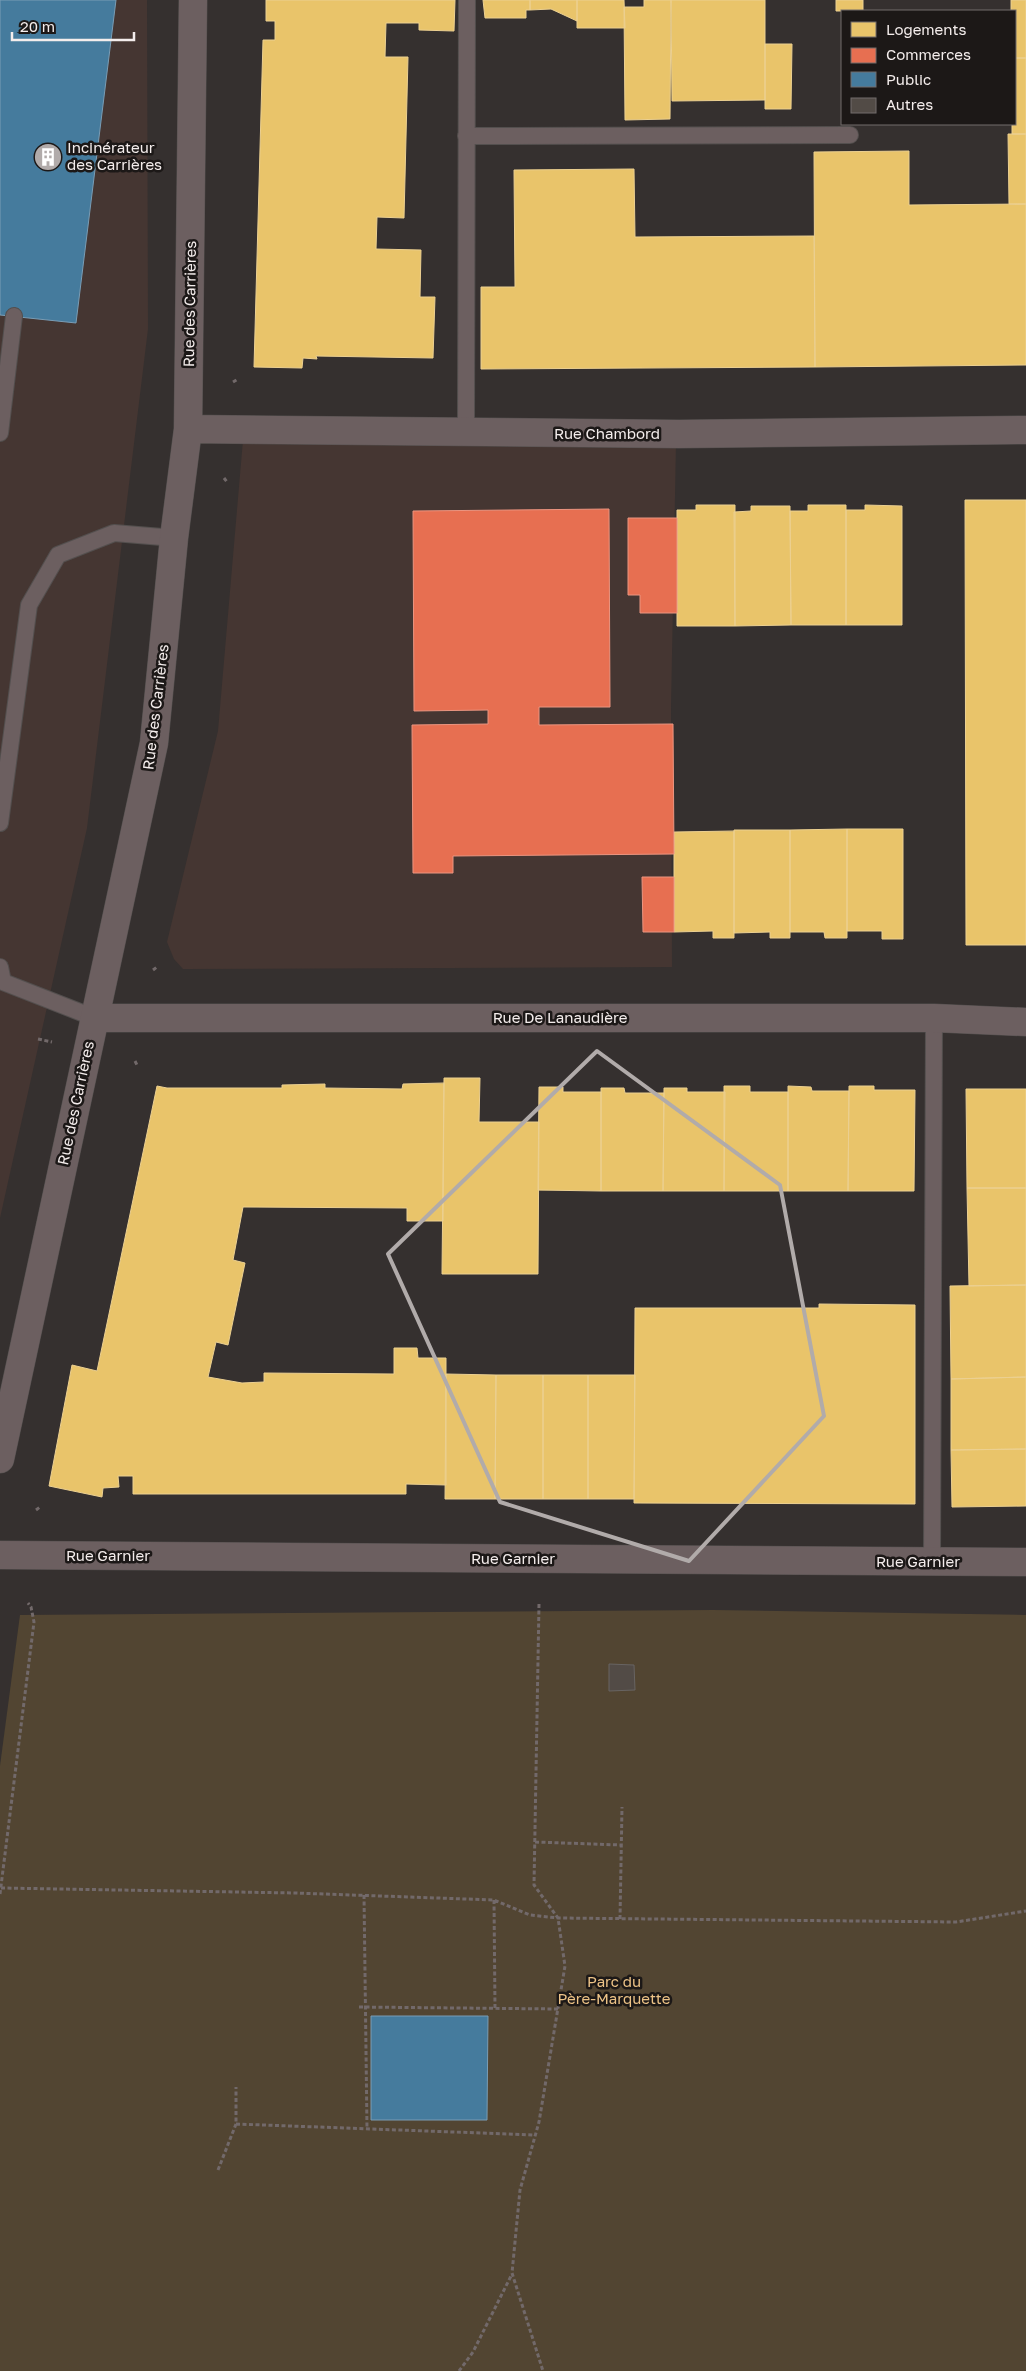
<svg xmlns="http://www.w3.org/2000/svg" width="1026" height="2371" font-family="'Golos Text',sans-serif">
<rect width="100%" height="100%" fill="#35302f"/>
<!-- built -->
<path fill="#453632" d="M0 0H147L148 329 87 828 0 1218Z
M243 440 676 443 671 707 672 967 183 969 174 959 167 942 218 731Z"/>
<!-- green -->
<path fill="#524532" d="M713 1610 1026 1615V2371H0V1766L20 1615Z"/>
<!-- homes -->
<path fill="#e9c46a" stroke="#ecd091" d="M266 0H455L454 31 419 30V23H386L385 57H408L404 218 377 217 376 249 421 250 420 297H435L433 358 316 356 317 359 303 358 302 368 254 367 263 40H275V21H266Z
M483 0H530V10H526V18H485Z
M530 0H577V21L551 9 530 10Z
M577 0H624L625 28H577Z
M644 0H671L670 119 625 120 624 7H644Z
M671 0H765V100L672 101Z
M836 0H863V11H836Z
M1011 0H1026V58H1015V11H1011Z
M765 44H792L791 109H765Z
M1015 58H1026V134H1012V124H1015Z
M1008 134H1026V204H1009Z
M909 151V205L1026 204V365L815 367 814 152Z
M634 169 635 237 814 236 815 367 481 369V287H515L514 170Z
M965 500H1026V945H966Z
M696 505H735V626H677V510H696Z
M808 505H846V625H791L790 511H808Z
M865 505 902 506V625H846V510H865Z
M751 506H790L791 625 735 626 734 512 751 511Z
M847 829H903V939H882V931H847Z
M847 829V938H825L824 932H790V830Z
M734 830H790V938H770V932L734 933Z
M734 831V938H713V931L674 932V832Z
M444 1078H480L479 1122H539L538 1274H442Z
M444 1083 443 1221H407V1208L243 1207 233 1260 245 1263 228 1345 216 1342 208 1377 242 1383 264 1382V1373L394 1374V1348H417L418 1358H446V1485L406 1484V1494H133V1476H118L119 1487 103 1488 102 1497 49 1486 72 1365 97 1371 157 1086 167 1088H282V1085L325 1084V1088L402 1089 403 1084Z
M724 1086H750V1092H788V1191H724Z
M788 1086 811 1087 812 1091H849L848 1191H788Z
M849 1086H874V1090H915L914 1191H848Z
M539 1087H563V1092H601V1191L538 1190Z
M601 1088H624L625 1093H664L663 1191H601Z
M664 1088H687V1092H725L724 1191H663Z
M966 1089H1026V1188H967Z
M967 1188H1026V1285L969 1286Z
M1026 1285V1377L951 1379 950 1286Z
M819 1304 915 1305V1504L634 1503 635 1308H819Z
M446 1374 496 1375 495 1499H445Z
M496 1375H543V1499H495Z
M543 1375H588V1499H543Z
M588 1375H635L634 1499H588Z
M1026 1377V1449L951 1450V1379Z
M1026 1449V1506L952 1507 951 1450Z"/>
<!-- shops -->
<path fill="#e76f51" stroke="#eb9580" d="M609 509 610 707H539V725L673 724 674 854 453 856V873H413L412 725 488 724V710L414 711 413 511Z
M628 518H677V613H640V595H628Z
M642 877H674V932H643Z"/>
<!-- public -->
<path fill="#457b9d" stroke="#7a9db5" d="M0 0H116L76 323 0 315Z
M371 2016H488L487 2120H371Z"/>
<!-- building -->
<path fill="#524b46" stroke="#686462" d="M609 1664 634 1665 635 1690 609 1691Z"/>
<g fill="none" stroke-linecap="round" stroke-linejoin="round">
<defs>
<path id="lane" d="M466 136 850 135
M0 433 14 316
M466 433 467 0
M0 823 29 605 58 555 114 533 174 538
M0 967 3 982 95 1018
M932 1562 934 1018"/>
<path id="street" d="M188 429 679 434 1026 430
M95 1018H934L1026 1022
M0 1459 154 743 174 538 188 429 193 0
M0 1555 1026 1562"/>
</defs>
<!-- lane casing -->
<use href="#lane" stroke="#534f4e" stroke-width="18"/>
<!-- street casing -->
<use href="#street" stroke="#534f4e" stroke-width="29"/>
<!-- path -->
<path stroke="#72696a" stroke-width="3" stroke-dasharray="4 2.5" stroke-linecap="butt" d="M233 382 238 379
M224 478 227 482
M153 970 157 967
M38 1039 52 1042
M135 1061 137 1065
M36 1510 40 1507
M539 1604 534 1885 558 1918 565 1966 539 2122 520 2190 512 2273 543 2371
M535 1842 621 1845
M1 1888 295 1893 494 1900 530 1915 558 1918 956 1922 1026 1911
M0 1894 34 1622 31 1607 28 1603
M364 1895 367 2129
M494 1900 495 2009
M620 1919 622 1807
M359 2007 558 2009
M236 2124 535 2135
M218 2170 236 2124V2087
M459 2371 473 2352 512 2274"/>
<!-- lane -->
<use href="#lane" stroke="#6c5f60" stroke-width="16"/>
<!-- street -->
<use href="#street" stroke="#6c5f60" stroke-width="28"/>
</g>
<!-- marked area -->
<path fill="none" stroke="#b1abaa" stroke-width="4" stroke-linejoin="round" d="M597 1051 780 1185 824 1416 689 1561 500 1502 388 1254Z"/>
<!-- icons -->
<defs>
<symbol id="building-disc" viewBox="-11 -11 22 22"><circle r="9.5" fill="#b1abaa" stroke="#1c1817"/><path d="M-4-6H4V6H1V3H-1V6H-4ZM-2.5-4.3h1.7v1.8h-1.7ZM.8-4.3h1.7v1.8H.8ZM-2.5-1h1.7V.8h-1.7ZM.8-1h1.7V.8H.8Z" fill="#fff"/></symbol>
</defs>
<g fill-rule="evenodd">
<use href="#building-disc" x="32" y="141" width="32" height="32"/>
</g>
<g text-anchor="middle" stroke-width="5" stroke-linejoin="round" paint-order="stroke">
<!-- poi labels -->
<g font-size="15" fill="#f4edec" stroke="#1c1817" text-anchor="start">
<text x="67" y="153">Incinérateur<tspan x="67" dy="17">des Carrières</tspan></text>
</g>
<!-- street labels -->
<g font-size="15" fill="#f4edec" stroke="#1c1817">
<text transform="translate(190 304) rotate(-89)" y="5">Rue des Carrières</text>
<text x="607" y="439">Rue Chambord</text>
<text transform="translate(156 707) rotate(-83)" y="5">Rue des Carrières</text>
<text x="560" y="1023">Rue De Lanaudière</text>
<text transform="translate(76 1103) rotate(-78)" y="5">Rue des Carrières</text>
<text x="108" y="1561">Rue Garnier</text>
<text x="513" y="1564">Rue Garnier</text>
<text x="918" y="1567">Rue Garnier</text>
</g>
<!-- park labels -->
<g font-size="15" fill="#edc387" stroke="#1c1817">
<text x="614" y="1987">Parc du<tspan x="614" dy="17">Père-Marquette</tspan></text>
</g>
</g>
<!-- legend -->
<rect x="841" y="10" width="175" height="115" fill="#1c1817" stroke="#726d6c"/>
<rect x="851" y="22" width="25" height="15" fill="#e9c46a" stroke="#726d6c"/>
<text x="886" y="35" font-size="15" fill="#f4edec">Logements</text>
<rect x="851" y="48" width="25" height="15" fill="#e76f51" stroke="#726d6c"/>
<text x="886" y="60" font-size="15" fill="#f4edec">Commerces</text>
<rect x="851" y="72" width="25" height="15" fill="#457b9d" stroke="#726d6c"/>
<text x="886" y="85" font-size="15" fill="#f4edec">Public</text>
<rect x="851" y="98" width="25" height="15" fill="#524b46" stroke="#726d6c"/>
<text x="886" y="110" font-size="15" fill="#f4edec">Autres</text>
<!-- scale -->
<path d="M12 32v8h122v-8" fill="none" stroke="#f4edec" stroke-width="2.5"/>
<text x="20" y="32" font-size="15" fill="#f4edec" stroke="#1c1817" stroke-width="4" paint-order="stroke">20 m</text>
</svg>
